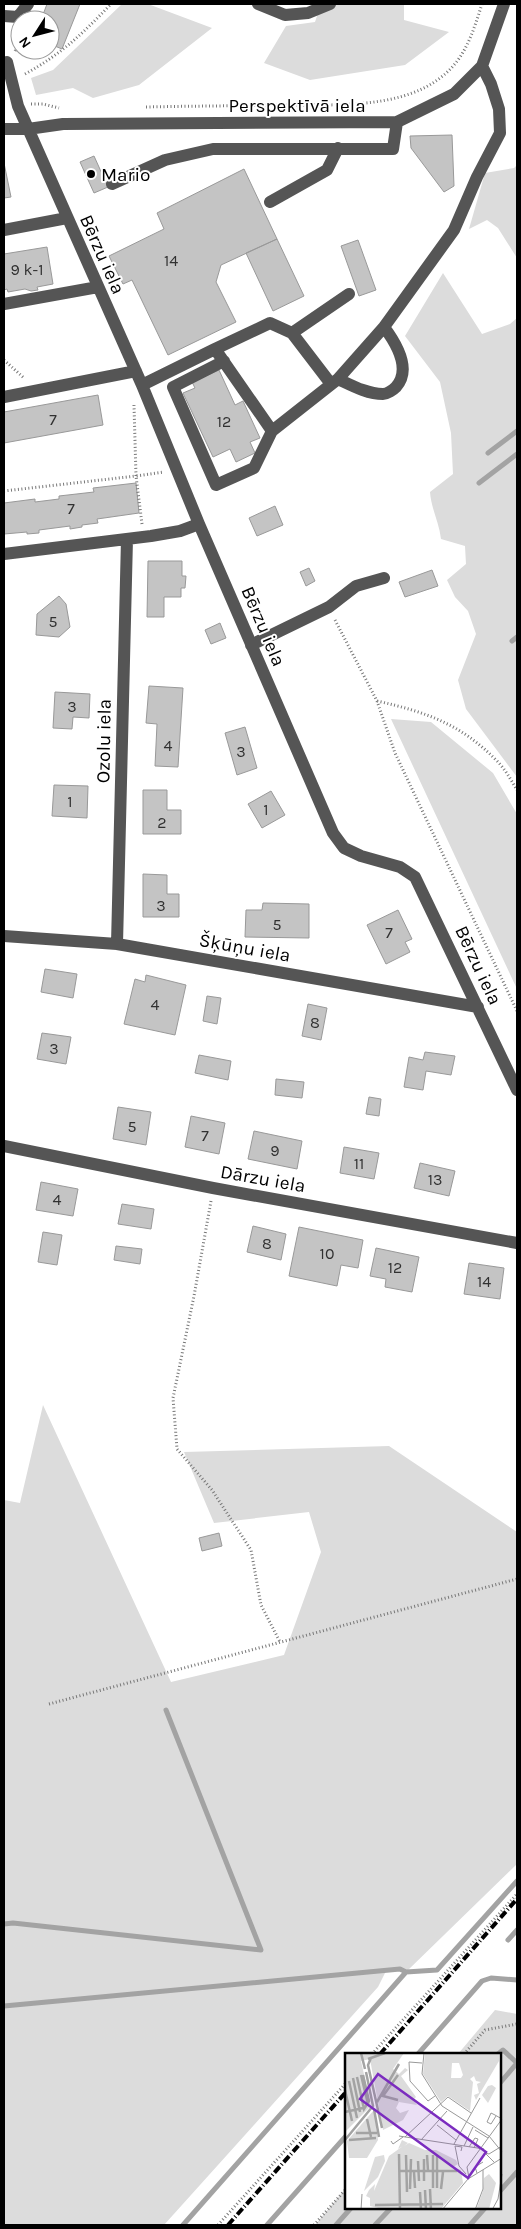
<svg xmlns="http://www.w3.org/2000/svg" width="521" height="2229" font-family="Karla,sans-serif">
<rect width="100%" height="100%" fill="#fff"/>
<!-- green -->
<path fill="#dcdcdc" d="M122 4H148L212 28 139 85 93 98 73 88 36 95 31 78 53 70Z
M321 4H404V20L449 32 405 65 310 80 264 63 286 26 315 22Z
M517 165V258L498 228 487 220 469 229 485 173 514 168Z
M443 273 482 334 510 324 517 318V777L466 709 458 680 476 634 468 611 455 597 447 580 466 564 465 546 441 539C439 522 431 508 430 492L453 474 451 433 440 382 405 336Z
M391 719 431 722 493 773 517 814V989Z
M43 1405 171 1682 284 1655 321 1552 309 1512 214 1523 184 1452 389 1446 517 1532V1864L406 1972 400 1969 386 1971 378 1987 164 2225H4V1500L20 1503Z
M495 2010 517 2014V2225H315L346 2188V2208H500V2054H458Z"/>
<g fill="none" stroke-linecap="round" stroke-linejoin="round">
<!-- stream -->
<path stroke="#a3a3a3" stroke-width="5" d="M488 453 517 431
M479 483 517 454
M512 641 517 637
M4 1924 13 1923 261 1950 166 1710
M508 1940 517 1930
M4 2006 400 1969 406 1972
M418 2054 482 1981 491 1978 517 1980
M498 2054 503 2050 517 2063
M500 2083 517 2063
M500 2191 517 2172
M183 2225 406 1972 437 1970 517 1881
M267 2225 346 2136
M336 2225 351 2208
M375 2225 391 2208
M470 2225 485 2208"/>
</g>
<!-- building -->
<path fill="#c4c4c4" stroke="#999" d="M47 4H80L62 49 50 44V20H41Z
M452 135 454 186 444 192 411 148 410 136Z
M94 156 108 187 94 193 80 162Z
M4 163 11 197 4 198Z
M244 169 277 239 221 265 216 282 236 322 168 355 132 280 123 284 109 256 164 229 157 213Z
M277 239 304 296 273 311 246 253Z
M358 240 376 290 359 296 341 246Z
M47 247 53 284 37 287 38 290 31 291 25 289 8 292 7 289 4 290V254Z
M219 370 235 405 243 401 260 438 250 442 255 453 236 462 230 449 213 457 183 393 195 388 192 382Z
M98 395 103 425 4 443V412Z
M136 483 139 513 97 519 98 523 82 525V527L70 529V526L39 530V533L27 534V532L4 534V503L35 499V502L59 499V496L94 492 93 488Z
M275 506 283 525 257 536 249 518Z
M148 561H182V576H186L185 588H181V597H164V617H147Z
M309 568 315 581 306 586 300 572Z
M432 570 438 586 405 597 399 582Z
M59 596 66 604 70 627 59 637 36 635 37 614Z
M220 623 226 638 211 644 205 630Z
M149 686 183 688 178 767 155 766 157 724 146 723Z
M55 692 90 694 89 718 73 717 72 729 53 728Z
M245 727 257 768 237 775 225 733Z
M54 785 88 786 87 818 52 816Z
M143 790H167V810H181V834H143Z
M271 791 285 815 262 828 248 804Z
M143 874 167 875V894H179V917H143Z
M263 903 309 904V938L245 937 246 910H262Z
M398 910 412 939 405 942 410 952 386 964 367 925Z
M45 969 77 974 73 998 41 992Z
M146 975 186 985 175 1035 124 1024 135 979 145 982Z
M207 996 221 998 217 1024 203 1021Z
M308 1004 327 1008 321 1040 302 1036Z
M42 1033 71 1037 66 1064 37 1059Z
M425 1052 455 1056 451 1075 426 1071 423 1090 404 1087 409 1057 423 1060Z
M199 1055 231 1061 228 1080 195 1073Z
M276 1079 304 1082 302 1098 275 1095Z
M369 1097 381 1099 379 1116 366 1114Z
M118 1107 151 1112 146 1145 113 1139Z
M191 1116 225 1123 219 1154 185 1147Z
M254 1131 302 1141 297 1169 248 1159Z
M344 1147 379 1153 374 1179 340 1173Z
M420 1163 455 1171 449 1196 414 1188Z
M41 1182 78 1189 73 1216 36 1210Z
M122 1204 154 1209 151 1229 118 1224Z
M253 1226 286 1234 281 1260 247 1252Z
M299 1227 363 1240 358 1268 341 1265 337 1286 289 1276Z
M43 1232 62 1235 57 1265 38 1262Z
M116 1246 142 1249 140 1264 114 1260Z
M376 1248 419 1257 412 1292 385 1287 386 1279 370 1276Z
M469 1263 504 1268 500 1299 464 1294Z
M219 1533 222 1546 202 1551 199 1538Z"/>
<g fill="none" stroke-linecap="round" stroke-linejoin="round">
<!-- path -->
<path stroke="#777" stroke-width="3" stroke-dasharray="1 2.5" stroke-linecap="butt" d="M15 51 20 42
M25 74C63 53 82 34 111 4
M31 104H43L59 108
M146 107C189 106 232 106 275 105 326 104 397 111 440 78 465 60 473 32 482 4
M4 360 24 378
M4 491 136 476 134 405
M142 524 136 476 164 472
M335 620 377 701 395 753 517 1011
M377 701C426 712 461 724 497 761 505 769 511 780 517 790
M211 1201 194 1296 173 1398 177 1449 212 1490 251 1550 261 1605 280 1642
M49 1704 517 1579
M372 2054 517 1894
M464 2054 485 2030 517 2024
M218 2225 346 2083
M314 2225 346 2189"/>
<!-- minor -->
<path stroke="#555" stroke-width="12" d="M258 4 285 15 308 13 330 4
M4 16 18 17 28 4
M4 63 7 62 18 106 142 385 199 524 333 833 344 848 361 856 400 867 415 877 517 1090
M4 129H28L63 124 397 122 454 94 482 66 504 4
M112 184 165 160 213 149H393L397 122
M270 202 327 170 338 148
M4 230 67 218
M4 304 98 287
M292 333 349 294
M215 349 270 323 292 333 331 384
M224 361 173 387 216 485 254 468 272 431 338 379 384 327 454 230 477 177 500 133 499 109 491 84 482 66
M338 379C351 385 367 394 383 394 387 394 393 390 396 387 412 369 396 343 384 327
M142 385 215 349 272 431
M4 397 136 371
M4 554 151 536 180 531 199 524
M251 645 329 607 356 586 384 578
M4 936 117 944 478 1007
M117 944 127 539
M4 1146 213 1188 517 1243"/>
<!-- rail -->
<path stroke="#000" stroke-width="4" stroke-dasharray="8 2.5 1 2.5" stroke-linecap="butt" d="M380 2054 517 1899
M228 2225 346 2092"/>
</g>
<!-- markers -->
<circle fill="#000" stroke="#fff" stroke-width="2" cx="91" cy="174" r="5"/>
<g text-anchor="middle" stroke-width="4" stroke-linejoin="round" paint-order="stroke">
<!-- number labels -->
<g font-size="16" fill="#313131">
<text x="171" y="266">14</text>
<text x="27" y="275">9 k-1</text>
<text x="53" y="425">7</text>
<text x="224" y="427">12</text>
<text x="71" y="514">7</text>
<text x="53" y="627">5</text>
<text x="72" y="712">3</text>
<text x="168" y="751">4</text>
<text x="241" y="757">3</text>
<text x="70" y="807">1</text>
<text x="266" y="815">1</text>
<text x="162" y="828">2</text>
<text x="161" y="911">3</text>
<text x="277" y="930">5</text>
<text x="389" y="938">7</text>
<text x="155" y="1010">4</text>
<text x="315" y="1028">8</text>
<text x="54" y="1054">3</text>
<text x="132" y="1132">5</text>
<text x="205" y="1141">7</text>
<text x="275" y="1156">9</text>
<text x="359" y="1169">11</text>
<text x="435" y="1185">13</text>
<text x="57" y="1205">4</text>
<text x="267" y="1249">8</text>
<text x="327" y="1259">10</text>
<text x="395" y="1273">12</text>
<text x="484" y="1287">14</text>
</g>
<!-- street labels -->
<g font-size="19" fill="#000" stroke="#fff">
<text x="297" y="112">Perspektīvā iela</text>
<text transform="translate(103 254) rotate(66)" y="7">Bērzu iela</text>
<text transform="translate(264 626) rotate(67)" y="7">Bērzu iela</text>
<text transform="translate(103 741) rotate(-89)" y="7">Ozolu iela</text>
<text transform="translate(245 947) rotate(10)" y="7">Šķūņu iela</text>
<text transform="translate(479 965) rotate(65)" y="7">Bērzu iela</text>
<text transform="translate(263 1178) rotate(10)" y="7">Dārzu iela</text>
</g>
<!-- poi labels -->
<g font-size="19" fill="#000" stroke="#fff" text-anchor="start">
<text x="101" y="181">Mario</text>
</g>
</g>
<!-- overview -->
<g transform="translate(345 2053)">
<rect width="156" height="156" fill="#fff"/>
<path d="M0 0H59L48 16 54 21 60 15 63 17 56 23 71 44 68 47 72 52 54 49 51 55 55 60 64 57 58 67 38 77 25 6 16 8 26 53 0 79ZM80 0H154V8L131 47 129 42 134 40 132 31 136 29 131 28 129 23 125 26 128 29 125 58 103 43 96 49 78 21ZM107 10H114L118 22 116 25H106ZM147 32 151 35 143 50 137 42 143 33ZM29 57 33 87 22 105H4L2 88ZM57 87 63 90 59 93 64 90 80 97H91L111 107 113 111 108 114 116 117 118 130 96 156H38L25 153V145L21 143 24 137 30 131 29 138 44 103 58 93 53 96ZM39 102 40 108 33 124 19 138 30 104ZM144 121 151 130 144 156 131 157 138 138 139 125Z" fill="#dcdcdc" fill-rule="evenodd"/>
<path fill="none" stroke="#a3a3a3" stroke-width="2.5" d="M16 0 20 16M26 5 23 12 37 75M23 6 40 0M16 22 23 51M12 24 19 56 24 48 18 22M8 25 15 59M4 28 12 65M0 37 7 68M53 47 38 43 53 22M32 49 54 11M29 56 34 84M0 59 18 55M22 66 26 84M11 80H32M0 87 28 53 21 19M4 87 31 85M54 101 55 157M61 102 62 139M82 102 83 118M73 108 74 128M55 118H112M69 119 70 135M79 128V106M88 135V102M92 135V102M65 136 66 106M85 136 86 157M96 136 98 119M80 137 81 157M75 139 76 157M30 152 98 151"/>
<path fill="none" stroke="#999" stroke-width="1" d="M79 0 77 21 97 53 144 83 157 99M77 10 64 9 65 28 83 48 90 43M151 63 146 71 142 69 146 60 150 62 157 66M92 72 111 87M130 77 143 85M54 83 139 96M60 84 103 44 126 60M76 87 102 58M46 88 48 91 58 84M109 91 135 45M119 93 128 74M124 94 130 85 133 86 129 95M116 98 117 94 110 93 114 113 121 121M149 109 140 100 144 101 157 93M132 120 130 114 138 109M124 125 122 114 157 66M16 157 17 141M97 157 123 126 157 105M130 157 138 136V117M147 157 153 146 157 121"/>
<path fill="#7b2cbf" fill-opacity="0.15" stroke="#7b2cbf" stroke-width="2.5" d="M33 21 141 99 123 125 15 46Z"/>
<rect width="156" height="156" fill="none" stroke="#000" stroke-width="2.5"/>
</g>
<!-- border -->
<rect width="521" height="2229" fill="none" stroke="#000000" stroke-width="10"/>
<!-- north arrow -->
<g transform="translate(35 35) rotate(234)"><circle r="24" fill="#ffffff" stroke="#999999"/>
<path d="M0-4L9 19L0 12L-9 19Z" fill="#000000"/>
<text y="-8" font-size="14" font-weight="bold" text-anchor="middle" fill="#000000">N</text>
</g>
</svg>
